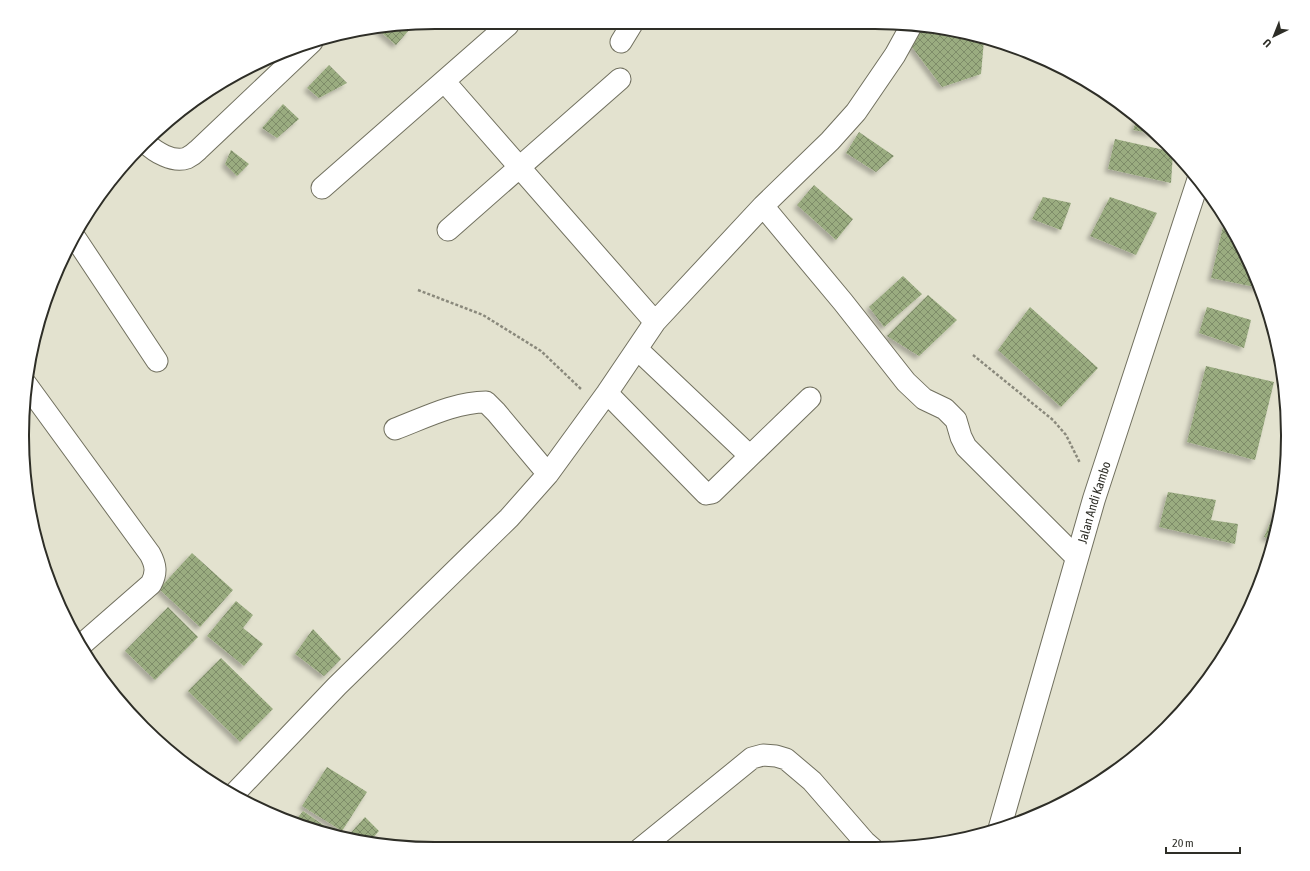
<svg xmlns="http://www.w3.org/2000/svg" width="1310" height="871" font-family="'Asap Condensed',sans-serif">
<defs>
<pattern id="building-cross-hatch" width="8" height="8" patternUnits="userSpaceOnUse"><rect width="8" height="8" fill="#9aac80"/><path d="M0 0l8 8M0 8l8-8" fill="none" stroke="#7e8c69"/></pattern>
<filter id="shadow"><feDropShadow dx="-3.5" dy="3.5" stdDeviation="2" flood-color="#0004"/></filter>
</defs>
<rect width="100%" height="100%" fill="#e3e2cf"/>
<!-- building -->
<path fill="url(#building-cross-hatch)" filter="url(#shadow)" d="M406 25 409 30 396 45 375 27Z
M922 27 955 30 984 40 981 74 942 87 909 43Z
M329 65 347 83 319 98 307 88Z
M283 104 299 119 277 138 262 128Z
M1137 119H1138L1155 134 1133 130Z
M859 132 894 156 876 172 846 153Z
M1115 139 1173 152 1171 183 1108 169Z
M231 150 249 164 237 176 225 164Z
M814 185 853 219 836 240 797 205Z
M1043 197 1071 203 1061 230 1032 219Z
M1110 197 1157 213 1136 255 1090 236Z
M1225 218 1256 277 1260 288 1211 278Z
M903 276 922 294 884 327 869 307Z
M928 295 957 320 919 356 887 336Z
M1030 307 1098 368 1061 407 998 350Z
M1207 307 1251 320 1244 348 1199 333Z
M1206 366 1274 382 1255 460 1187 442Z
M1168 492 1216 500 1211 520 1238 524 1235 544 1159 527Z
M1278 505 1281 506 1280 516 1273 540 1264 537Z
M192 553 233 590 200 627 159 589Z
M236 601 253 615 243 628 263 644 244 666 207 636Z
M168 607 198 637 155 680 125 651Z
M313 629 341 659 324 676 295 654Z
M221 658 273 709 240 742 188 691Z
M327 767 367 792 342 831 302 806Z
M303 811 329 829 327 832 295 821Z
M365 817 379 831 369 842 346 838Z"/>
<g fill="none" stroke-linecap="round" stroke-linejoin="round">
<defs>
<path id="minor" d="M621 42 632 24
M444 81 655 322
M146 143C155 152 173 163 187 158 191 156 195 153 198 150L312 42
M322 188 508 25
M763 206 843 302 906 382 924 399 945 409 956 420 961 437 966 447 1077 558
M448 230 620 79
M76 239 157 361
M637 349 750 456 810 398
M26 384 150 554C156 565 157 573 151 584L80 646
M607 393 706 494 712 493 750 456
M395 429C424 418 455 402 486 402L496 412 548 474
M233 795 337 686 509 518 548 474 607 393 655 322 763 206 830 141 856 112 895 55 911 26
M640 849 752 758 763 755 776 756 786 759 812 781 865 842 873 849"/>
<g id="tertiary">
<path id="s1" d="M1000 827 1094 499 1198 181"/>
</g>
</defs>
<!-- minor casing -->
<use href="#minor" stroke="#71705f" stroke-width="23"/>
<!-- tertiary casing -->
<use href="#tertiary" stroke="#71705f" stroke-width="24"/>
<!-- path -->
<path stroke="#8a897c" stroke-width="2.5" stroke-dasharray="3 2" stroke-linecap="butt" d="M418 290 483 315 541 351 582 390
M973 355 1053 420 1066 435 1080 463"/>
<!-- minor -->
<use href="#minor" stroke="#fff" stroke-width="21"/>
<!-- tertiary -->
<use href="#tertiary" stroke="#fff" stroke-width="22"/>
</g>
<g text-anchor="middle" stroke-width="3" stroke-linejoin="round" paint-order="stroke">
<!-- street labels -->
<g font-size="13" fill="#2e2e27" stroke="#fff">
<text dy="5" stroke="none"><textPath href="#s1" startOffset="338">Jalan Andi Kambo</textPath></text>
</g>
</g>
<!-- crop -->
<path d="M0 0H1310V871H0ZM435 29H875A406 406 0 0 1 1281 435V436A406 406 0 0 1 875 842H435A406 406 0 0 1 29 436V435A406 406 0 0 1 435 29Z" fill="#fff" fill-rule="evenodd"/>
<path fill="none" stroke="#2e2e27" stroke-width="2" d="M435 29H875A406 406 0 0 1 1281 435V436A406 406 0 0 1 875 842H435A406 406 0 0 1 29 436V435A406 406 0 0 1 435 29Z"/>
<!-- north arrow -->
<g transform="translate(1274 36) rotate(223)" stroke="#ffffff" stroke-width="3" paint-order="stroke">
<path d="M0-3L7 15L0 10L-7 15Z" fill="#2e2e27"/>
<text y="-6" font-size="11" font-weight="bold" text-anchor="middle" fill="#2e2e27">U</text>
</g>
<!-- scale -->
<path d="M1166 847v6h74v-6" fill="none" stroke="#2e2e27" stroke-width="2"/>
<text x="1172" y="847" font-size="12" fill="#2e2e27" stroke="#ffffff" stroke-width="3" paint-order="stroke">20 m</text>
</svg>
